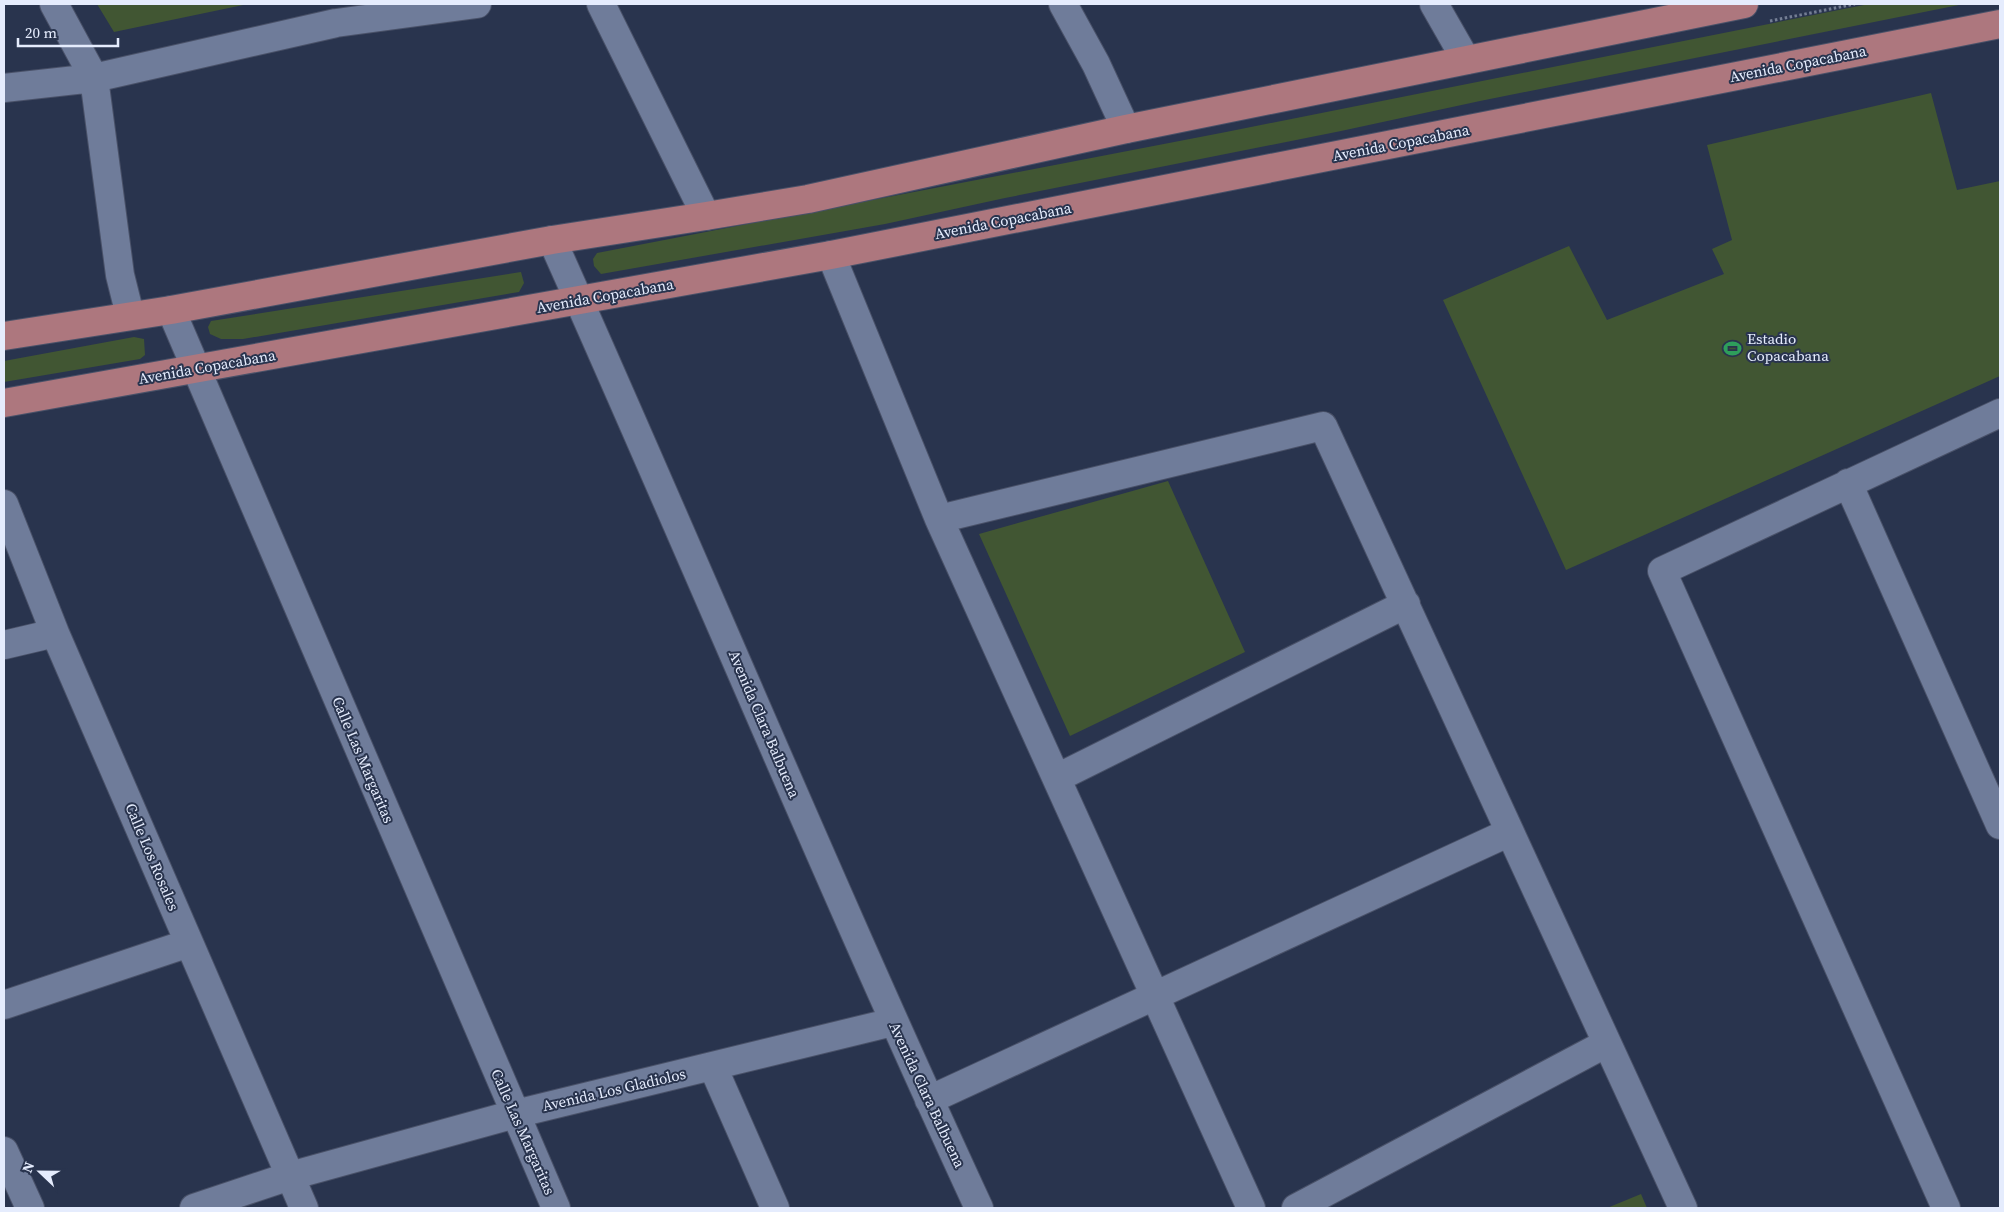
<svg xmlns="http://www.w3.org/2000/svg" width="2004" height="1212" font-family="'Source Serif 4',serif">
<rect width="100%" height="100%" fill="#29344e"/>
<!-- green -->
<path fill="#415633" d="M97 4H248L114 32Z
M1869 4H1964L1480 101 1341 131 1005 198 885 224 601 274 594 266 593 259 597 253 1226 132Z
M1931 93 1957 190 2000 181V376L1566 570 1443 300 1569 246 1607 320 1724 274 1712 249 1732 240 1707 145Z
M521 272 524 283 519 292 243 339H221L210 334 208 327 211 321Z
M134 337 144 339 145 355 140 359 4 382V361Z
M1168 481 1245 652 1070 736 979 534Z
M1641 1194 1647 1208H1607Z"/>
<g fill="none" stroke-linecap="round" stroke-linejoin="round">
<defs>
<path id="minor" d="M54 4 94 78 120 275 130 315
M601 4 706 216
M1063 4 1096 64 1126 129
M1434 4 1466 60
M4 88 94 78 336 23 477 4
M552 240C696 562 831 888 979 1208
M831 255 939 519 1251 1208
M171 310 556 1208
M1848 483 2000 825
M4 504 55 633 304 1208
M939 519 1323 426 1683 1208
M4 645 55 633
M1057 778 1406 604
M4 1005 189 943
M713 1067 775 1208
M929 1100 1510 832
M4 1151 30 1208
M194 1208 290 1176 515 1114 893 1022
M1296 1208 1607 1043
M1946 1208 1662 571 2000 413"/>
<path id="major" d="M4 336 171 310 552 240 706 216 808 199 1126 129 1744 4
M4 403 831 255 2000 24"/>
</defs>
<!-- minor casing -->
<use href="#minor" stroke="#495168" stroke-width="30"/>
<!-- major casing -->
<use href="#major" stroke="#495168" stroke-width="30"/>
<!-- path -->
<path stroke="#747e94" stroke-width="3" stroke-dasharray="2.5 2.5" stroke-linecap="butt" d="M1770 21 1855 4"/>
<!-- minor -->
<use href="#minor" stroke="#6f7c9a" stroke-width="28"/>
<!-- major -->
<use href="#major" stroke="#ad777e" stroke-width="28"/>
</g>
<!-- icons -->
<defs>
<symbol id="stadium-bare" viewBox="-9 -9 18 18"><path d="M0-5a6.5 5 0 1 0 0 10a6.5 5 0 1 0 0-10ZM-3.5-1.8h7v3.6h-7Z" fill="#2e9e5b" stroke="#29344e" stroke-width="2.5" paint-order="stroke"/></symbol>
</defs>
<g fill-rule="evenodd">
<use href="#stadium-bare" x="1720" y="336" width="25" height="25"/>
</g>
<g text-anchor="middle" stroke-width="4" stroke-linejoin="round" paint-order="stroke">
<!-- street labels -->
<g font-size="15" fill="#e5ecfd" stroke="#29344e">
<text transform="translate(1798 64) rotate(-11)" y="5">Avenida Copacabana</text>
<text transform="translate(1401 143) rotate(-11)" y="5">Avenida Copacabana</text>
<text transform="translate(1003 221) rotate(-11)" y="5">Avenida Copacabana</text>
<text transform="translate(605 296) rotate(-10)" y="5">Avenida Copacabana</text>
<text transform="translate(207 367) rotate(-10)" y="5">Avenida Copacabana</text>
<text transform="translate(764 724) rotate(67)" y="5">Avenida Clara Balbuena</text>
<text transform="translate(363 760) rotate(67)" y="5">Calle Las Margaritas</text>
<text transform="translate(152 857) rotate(67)" y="5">Calle Los Rosales</text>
<text transform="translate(614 1090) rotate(-13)" y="5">Avenida Los Gladiolos</text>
<text transform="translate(927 1095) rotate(65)" y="5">Avenida Clara Balbuena</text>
<text transform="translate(523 1132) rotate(66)" y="5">Calle Las Margaritas</text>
</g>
<!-- poi labels -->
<g font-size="15" fill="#e5ecfd" stroke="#29344e" text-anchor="start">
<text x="1747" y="344">Estadio<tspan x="1747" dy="17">Copacabana</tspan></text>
</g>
</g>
<!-- border -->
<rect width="2004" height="1212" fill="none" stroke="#e5ecfd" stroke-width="10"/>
<!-- north arrow -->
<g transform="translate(40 1172) rotate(292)" stroke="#29344e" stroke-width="4" paint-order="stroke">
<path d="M0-4L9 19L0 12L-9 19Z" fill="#e5ecfd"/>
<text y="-8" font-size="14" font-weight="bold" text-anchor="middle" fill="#e5ecfd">N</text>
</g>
<!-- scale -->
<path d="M18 38v8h100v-8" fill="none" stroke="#e5ecfd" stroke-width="2.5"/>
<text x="25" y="38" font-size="15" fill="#e5ecfd" stroke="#29344e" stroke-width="4" paint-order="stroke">20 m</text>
</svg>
